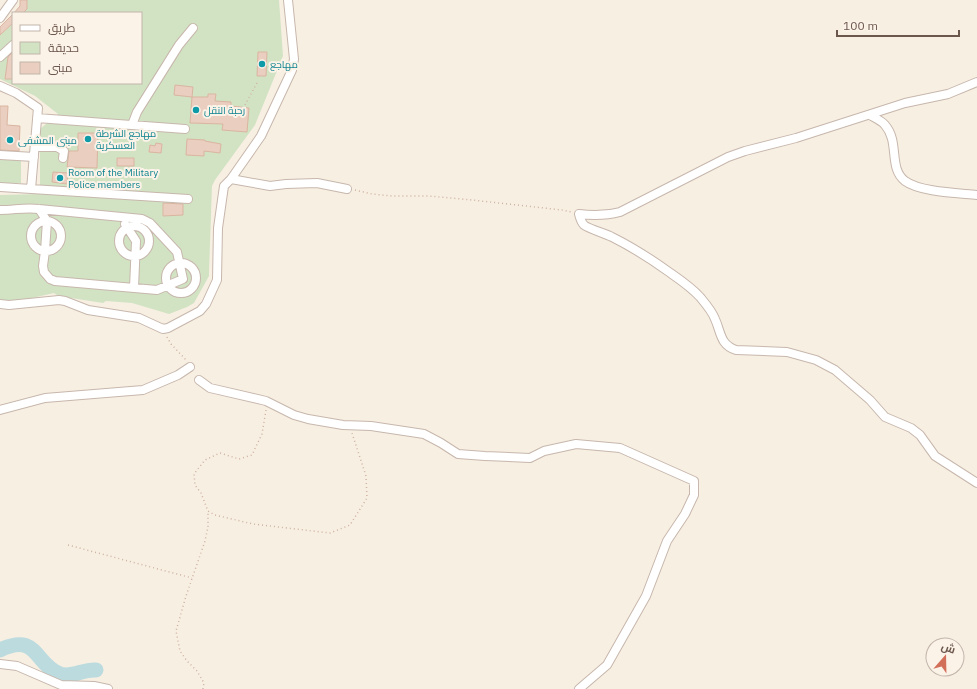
<svg xmlns="http://www.w3.org/2000/svg" width="977" height="689" font-family="'IBM Plex Sans',Cairo,sans-serif">
<rect width="100%" height="100%" fill="#f8efe3"/>
<!-- green -->
<path fill="#d2e3c4" d="M27 0H279L283 56 255 125 215 180 212 186 209 273V276L194 303 187 307 169 314 132 303 106 301 103 303 58 296 54 293 6 304 0 300V195L40 194V129L58 114 35 96 0 79V35L13 23V83H141V13H23Z
M0 159H21V183H0Z"/>
<g fill="none" stroke-linecap="round" stroke-linejoin="round">
<!-- river -->
<path stroke="#bbdbdf" stroke-width="15" d="M0 650C38 632 34 664 60 674 72 678 83 669 96 670"/>
</g>
<!-- building -->
<path fill="#eacebf" stroke="#dab5a1" d="M20 0H27V9L23 13H14L20 6Z
M13 14V23L0 35V27Z
M13 52V79H5L8 57Z
M258 52H267L266 76H257Z
M175 85 193 87 192 97 174 95Z
M208 94H216L215 101 231 102V106L249 108 247 132 222 130 223 124 190 123 192 97H208Z
M0 106H8L7 125 20 126 19 151 0 150Z
M78 133H98L97 168 67 167 69 151H78Z
M187 139 205 140V141L221 144 220 153 204 151V156L186 155Z
M156 143 162 144 161 153 149 152 150 145 155 146Z
M117 158H134V166H117Z
M53 172 68 173 67 184 52 182Z
M163 203 183 204V215L163 216Z"/>
<g fill="none" stroke-linecap="round" stroke-linejoin="round">
<defs>
<path id="minor" d="M0 18 13 0
M0 57 13 45
M977 82 948 94 905 103 796 138 745 151 728 157 620 212C605 216 594 216 579 214 580 218 581 222 584 225 587 228 606 234 612 237 632 247 651 259 669 272 679 279 691 287 700 297 705 303 712 311 715 319 721 332 720 345 736 350L787 352 816 360 835 370 870 400 885 417 911 428 920 435 935 456 977 483
M0 86 16 93 38 108 31 189
M870 115C875 118 882 121 885 125 900 142 888 168 905 181 920 192 958 193 977 195
M37 118 185 129
M132 125 137 112 179 45 193 28
M35 147H57L64 151 63 158
M0 155 34 157
M231 179 270 186 286 184 317 183 347 189
M0 187 188 199
M0 210C14 210 26 207 39 209L142 219 150 223 177 252 183 279 157 290 55 281 50 279 44 272 43 266 45 251 47 221 39 209
M31 236a15 15 0 1 1 30 0a15 15 0 1 1-30 0Z
M125 224 136 241 134 288
M119 241a15 15 0 1 1 30 0a15 15 0 1 1-30 0Z
M166 278a15 15 0 1 1 30 0a15 15 0 1 1-30 0Z
M0 304 9 305 59 300 65 301 88 310 139 318 163 329 168 328 200 311 206 304 217 280 218 228 224 186 231 179 261 136 292 70 294 59 288 0
M199 380 210 388 266 401 294 415 308 419 343 425 371 426 424 434 441 443 458 454 485 456 530 458 544 451 576 444 620 448 694 481V495L685 514 667 541 646 596 607 665 579 689
M0 410 45 398 143 390 178 375 190 367
M0 664 17 666 61 685 94 686 108 689"/>
</defs>
<!-- minor casing -->
<use href="#minor" stroke="#c7b7ac" stroke-width="10"/>
<!-- path -->
<path stroke="#ceb2a2" stroke-width="1.5" stroke-dasharray="1 3" stroke-linecap="butt" d="M245 105 258 81
M355 190 372 194 392 196H429L472 200 562 210 572 212
M167 337 171 344 186 360
M266 410 262 434 252 455 239 459 220 453 205 460 194 474 195 485 201 493 208 511 215 515 253 524 330 533 350 525 367 498 366 476 352 433
M68 545 192 578
M203 689 204 683 197 671 187 661 180 651 176 631 186 596 205 541 208 527V511"/>
<!-- minor -->
<use href="#minor" stroke="#fff" stroke-width="8"/>
</g>
<!-- markers -->
<g fill="#0f9aa8" stroke="#fcf3e8" stroke-width="1.5">
<circle cx="262" cy="64" r="4"/>
<circle cx="196" cy="110" r="4"/>
<circle cx="88" cy="139" r="4"/>
<circle cx="10" cy="140" r="4"/>
<circle cx="60" cy="178" r="4"/>
</g>
<g text-anchor="middle" stroke-width="4" stroke-linejoin="round" paint-order="stroke">
<!-- culture labels -->
<g font-size="10" fill="#0d838f" stroke="#fcf3e8" text-anchor="start">
<text x="270" y="68">مهاجع</text>
<text x="204" y="114">رحبة النقل</text>
<text x="96" y="137">مهاجع الشرطة<tspan x="96" dy="12">العسكرية</tspan></text>
<text x="18" y="144">مبنى المشفى</text>
<text x="68" y="176">Room of the Military<tspan x="68" dy="12">Police members</tspan></text>
</g>
</g>
<!-- legend -->
<rect x="12" y="12" width="130" height="72" fill="#fcf3e8" stroke="#c2b5aa"/>
<rect x="20" y="25" width="20" height="6" fill="#ffffff" stroke="#c2b5aa"/>
<text x="48" y="32" font-size="12" fill="#6c574d">طريق</text>
<rect x="20" y="42" width="20" height="12" fill="#d2e3c4" stroke="#c2b5aa"/>
<text x="48" y="52" font-size="12" fill="#6c574d">حديقة</text>
<rect x="20" y="62" width="20" height="12" fill="#eacebf" stroke="#c2b5aa"/>
<text x="48" y="72" font-size="12" fill="#6c574d">مبنى</text>
<!-- north arrow -->
<g transform="translate(945 657) rotate(20)"><circle r="19" fill="#fcf3e8" stroke="#c2b5aa"/>
<path d="M0-3L7 15L0 10L-7 15Z" fill="#d26f59"/>
<text y="-6" font-size="11" font-weight="bold" text-anchor="middle" fill="#6c574d">ش</text>
</g>
<!-- scale -->
<path d="M837 30v6h122v-6" fill="none" stroke="#6c574d" stroke-width="2"/>
<text x="843" y="30" font-size="12" fill="#6c574d" stroke="#fcf3e8" stroke-width="3" paint-order="stroke">100 m</text>
</svg>
